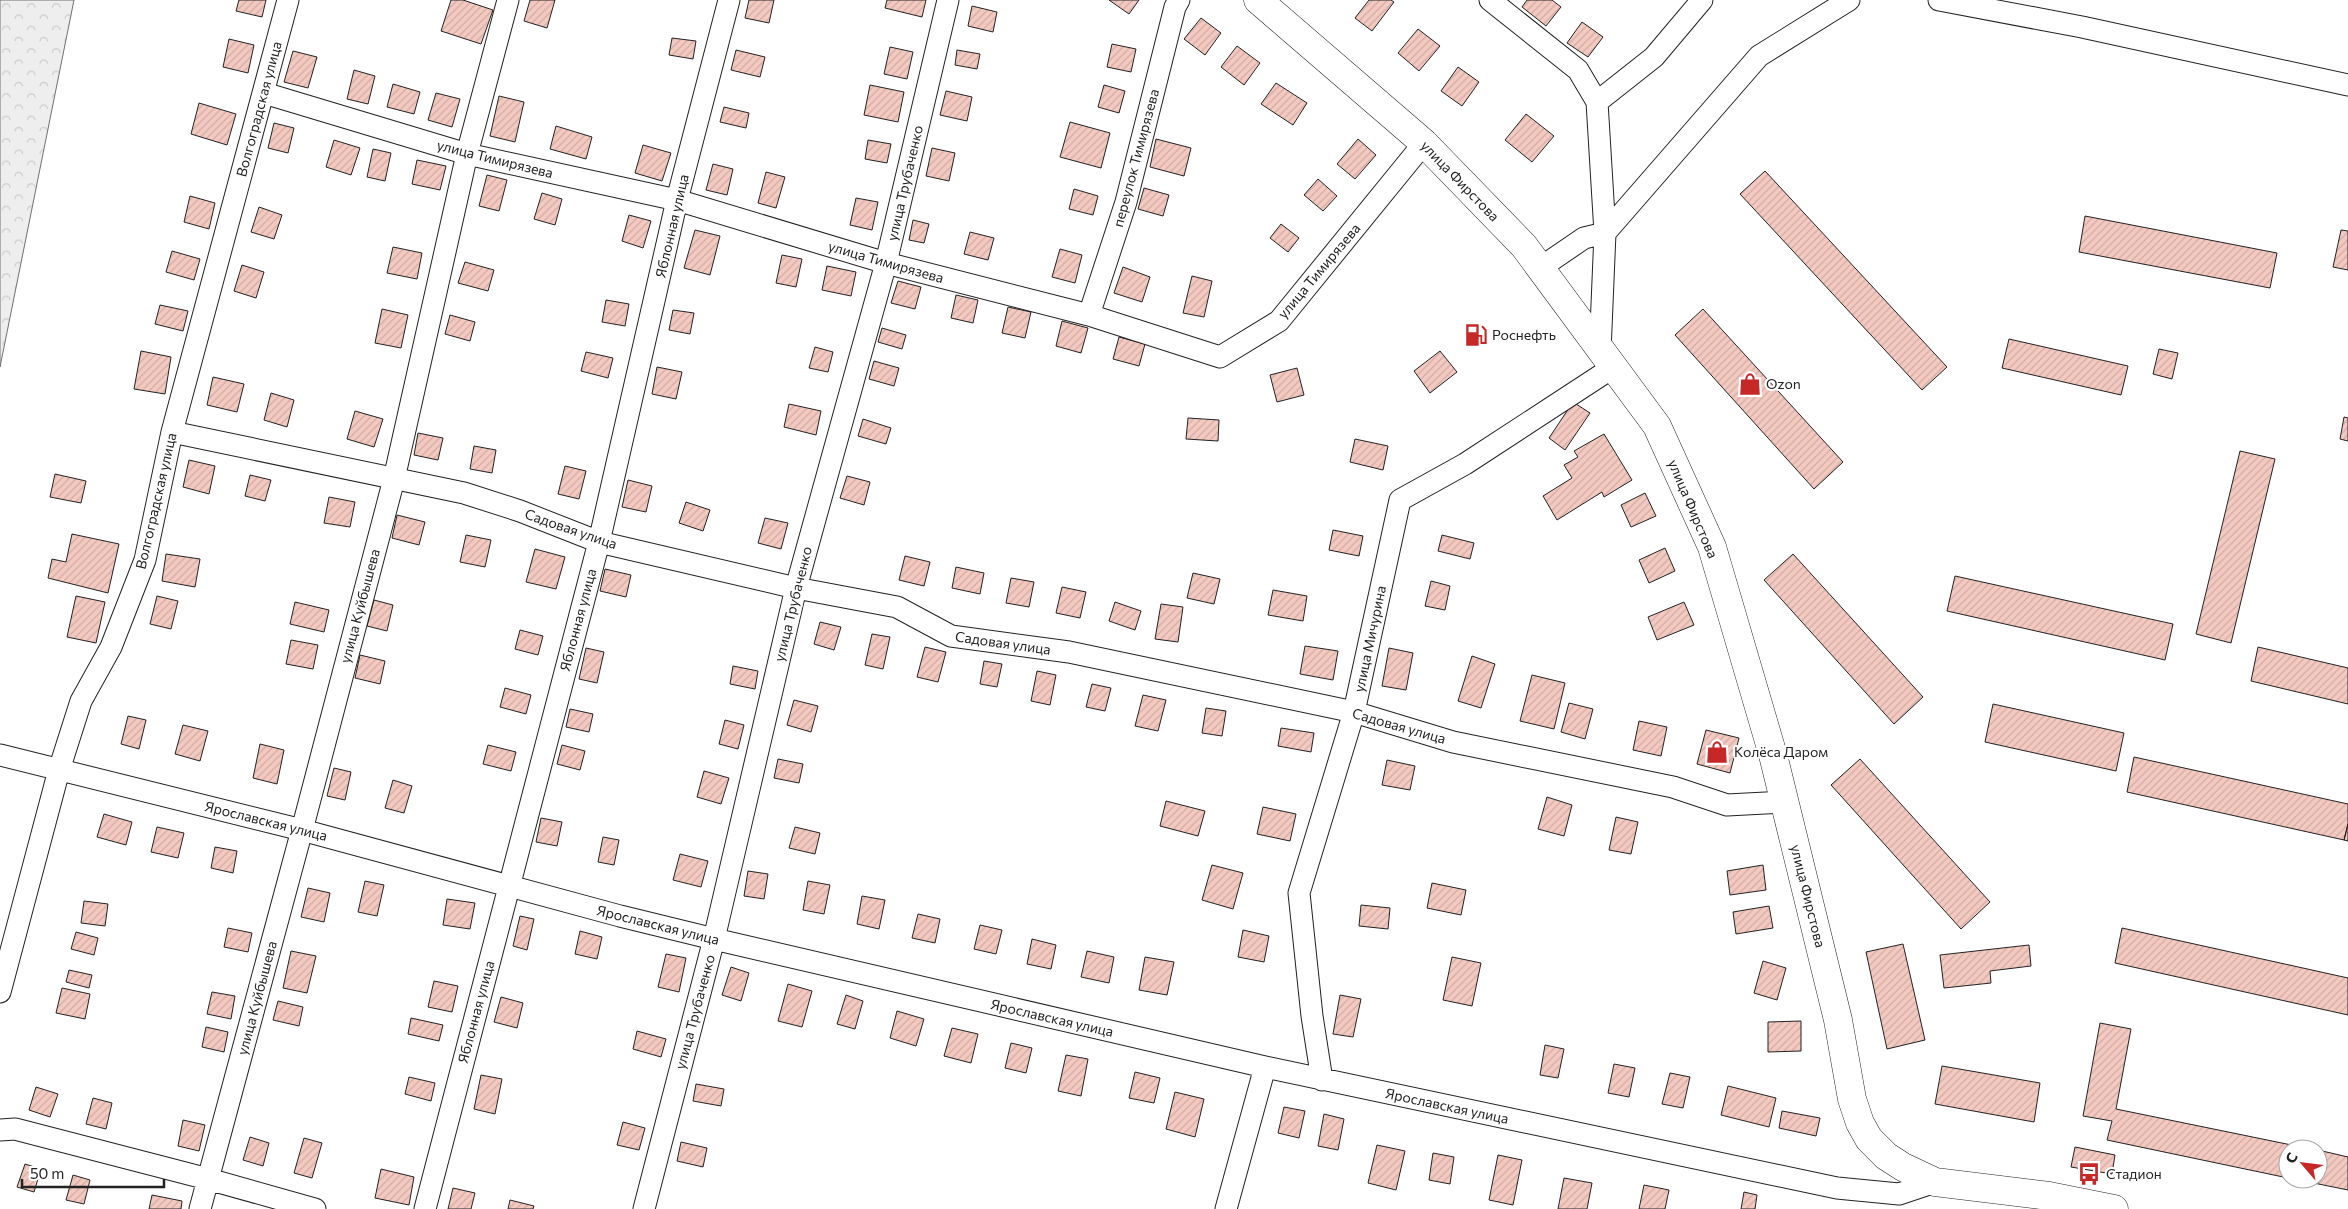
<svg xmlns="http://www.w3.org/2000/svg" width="2348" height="1209" font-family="Commissioner,sans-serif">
<defs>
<pattern id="forest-crowns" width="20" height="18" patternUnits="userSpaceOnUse" patternTransform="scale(1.25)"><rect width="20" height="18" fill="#eee"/><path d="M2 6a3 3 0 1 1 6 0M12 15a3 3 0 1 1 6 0" fill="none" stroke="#ccc"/></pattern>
<pattern id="building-hatch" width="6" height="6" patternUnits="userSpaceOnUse" patternTransform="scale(1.25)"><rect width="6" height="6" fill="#f3c9c0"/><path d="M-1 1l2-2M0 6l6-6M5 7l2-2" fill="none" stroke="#d0aca5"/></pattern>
</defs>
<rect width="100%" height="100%" fill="#fff"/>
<!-- forest -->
<path fill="url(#forest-crowns)" stroke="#6f6f6f" d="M0 0H74L0 367Z"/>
<!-- building -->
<path fill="url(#building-hatch)" stroke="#222" d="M239 0H266L262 17 236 11Z
M451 0H463L493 10 481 44 441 31Z
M530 0H555L547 28 524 21Z
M749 0H774L769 23 745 18Z
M887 0H926L922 17 885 8Z
M1109 0H1139L1129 14Z
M1369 0H1391L1394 2 1372 31 1355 18Z
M1527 0H1552L1561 7 1546 26 1522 7Z
M972 6 997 12 993 32 968 26Z
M1201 18 1221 33 1205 55 1184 39Z
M1582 22 1603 37 1588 57 1567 43Z
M1418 29 1440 46 1419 71 1398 53Z
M672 38 696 41 693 59 669 55Z
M229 39 254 45 248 73 223 67Z
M1112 44 1136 49 1131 72 1107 67Z
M1237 46 1260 63 1244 85 1221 67Z
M890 47 913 52 907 79 884 74Z
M736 50 765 57 760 77 731 70Z
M957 50 980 54 977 69 955 65Z
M293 51 317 57 308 88 284 82Z
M1458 67 1479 82 1462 106 1441 91Z
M354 70 375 76 368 104 347 99Z
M1276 83 1307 103 1293 125 1261 104Z
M393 84 420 92 414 114 387 107Z
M870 85 904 92 898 122 864 115Z
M1104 85 1125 91 1119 113 1098 107Z
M946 91 972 97 967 121 940 115Z
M436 93 460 99 452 127 428 120Z
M499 96 524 102 515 142 490 136Z
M199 103 236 114 227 145 191 134Z
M724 107 749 113 746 128 720 122Z
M1526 114 1554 136 1532 162 1505 140Z
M1070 122 1110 133 1101 168 1060 157Z
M274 123 294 128 288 153 268 148Z
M556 126 592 137 586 159 550 149Z
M1156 139 1191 148 1184 176 1150 167Z
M1358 139 1376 155 1355 179 1337 164Z
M334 140 360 148 351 175 326 167Z
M868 140 891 144 887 163 865 159Z
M643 145 671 153 662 181 635 173Z
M932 148 955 153 949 181 926 176Z
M373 149 391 153 385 181 367 177Z
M417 160 446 166 440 190 412 184Z
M713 164 733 169 727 195 706 190Z
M1765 171 1947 367 1922 390 1740 194Z
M766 172 785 177 776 208 758 203Z
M487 175 507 180 499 211 479 206Z
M1318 179 1337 196 1323 211 1304 195Z
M1144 188 1169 195 1163 216 1138 209Z
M1074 189 1098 196 1093 215 1069 209Z
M542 193 562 199 555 225 534 219Z
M190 196 215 203 209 229 184 222Z
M856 198 878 202 872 230 850 225Z
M259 207 282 215 274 239 251 232Z
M629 215 651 221 643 248 622 241Z
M2085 216 2277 253 2270 288 2079 252Z
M913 220 929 224 924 243 909 240Z
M1281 224 1299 238 1288 252 1270 238Z
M695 230 720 236 710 275 684 268Z
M2341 230 2348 231V270L2333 267Z
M970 232 994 238 988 260 964 254Z
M393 247 422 253 417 279 387 273Z
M1060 249 1082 255 1075 283 1052 277Z
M172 251 200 259 194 280 166 272Z
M782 255 802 259 796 287 776 283Z
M465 262 494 270 488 291 458 283Z
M242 265 264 272 256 298 234 291Z
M827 266 856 272 851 296 822 290Z
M1123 267 1150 277 1142 302 1114 293Z
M1192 276 1212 281 1204 317 1183 313Z
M898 281 921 287 915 309 891 303Z
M956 295 978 300 973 323 951 318Z
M606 300 629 304 625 326 602 322Z
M160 305 188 311 183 331 155 324Z
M1008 307 1031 312 1025 338 1002 333Z
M382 309 408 315 401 348 375 343Z
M1703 309 1843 462 1814 489 1675 335Z
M673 310 694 313 690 334 669 330Z
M450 315 475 322 470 341 445 334Z
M1062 321 1088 328 1081 353 1056 346Z
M882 328 906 335 902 349 878 342Z
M1119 337 1145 344 1139 366 1113 359Z
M2009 339 2128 366 2121 395 2002 368Z
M815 347 833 352 828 372 809 368Z
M2159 349 2178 353 2172 379 2153 374Z
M141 351 171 357 165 394 134 389Z
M1440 351 1457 372 1430 393 1414 371Z
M586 352 613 358 608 378 581 371Z
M874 361 899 368 894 386 869 379Z
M657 367 682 372 676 399 652 394Z
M1297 368 1304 395 1277 402 1270 375Z
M213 377 244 384 237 412 207 405Z
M271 393 294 400 287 427 264 420Z
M1573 402 1590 413 1565 450 1549 438Z
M789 404 821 411 816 435 784 427Z
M355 411 383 419 374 447 347 439Z
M2344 417 2348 418V441L2340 439Z
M1188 418 1219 420 1218 441 1186 439Z
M863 419 891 428 886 444 858 436Z
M418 433 443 438 438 460 414 455Z
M1604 434 1632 480 1604 497 1602 492 1557 520 1543 496 1572 478 1564 465 1578 457 1574 451Z
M1355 439 1388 446 1383 470 1350 462Z
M474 446 496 450 492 473 470 469Z
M2240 451 2275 459 2231 643 2196 634Z
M189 460 215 466 209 494 183 487Z
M565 466 586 471 579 499 558 494Z
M55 474 86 481 81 503 50 497Z
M250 475 271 480 265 501 245 496Z
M847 476 870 482 864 505 840 498Z
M628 480 652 486 646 512 622 507Z
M1645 493 1656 516 1631 527 1621 505Z
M329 497 355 502 350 527 324 523Z
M686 502 710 510 703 531 679 523Z
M397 515 425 522 419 545 392 538Z
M765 518 788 523 781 549 758 543Z
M1333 530 1363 536 1359 556 1329 550Z
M72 534 119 544 108 593 48 578 52 559 66 562Z
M466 535 491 540 485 567 460 562Z
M1442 535 1474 543 1470 559 1438 551Z
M1665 548 1675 571 1649 583 1639 560Z
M535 549 565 557 556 589 526 582Z
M166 554 200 559 195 587 162 581Z
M1793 554 1923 697 1894 724 1764 580Z
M905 556 930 562 924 586 899 580Z
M956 567 984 573 980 594 952 588Z
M605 569 631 575 626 597 600 591Z
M1193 573 1220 579 1214 604 1187 598Z
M1955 576 2173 624 2165 660 1947 611Z
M1011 578 1034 582 1029 607 1006 603Z
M1431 581 1450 586 1445 610 1425 606Z
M1062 587 1086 592 1080 618 1056 613Z
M1273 590 1307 596 1303 621 1268 615Z
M76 596 105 602 96 643 67 637Z
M157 596 178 601 171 629 150 624Z
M374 600 393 605 387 631 367 626Z
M295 602 329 610 324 632 290 624Z
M1115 602 1141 611 1135 630 1109 621Z
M1684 602 1694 625 1657 640 1648 617Z
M1161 604 1183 607 1178 642 1155 639Z
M820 622 841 627 834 650 814 644Z
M520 630 543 636 538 655 515 649Z
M872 634 890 637 883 669 865 665Z
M291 640 318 645 313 669 286 664Z
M1305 646 1338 651 1333 680 1300 674Z
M925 647 946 652 938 682 917 677Z
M2258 647 2348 668V704L2251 681Z
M586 648 604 652 597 683 579 679Z
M1389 648 1413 653 1406 690 1382 686Z
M360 655 385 661 380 684 355 678Z
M1472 656 1495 664 1481 708 1458 701Z
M984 661 1002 664 997 687 980 684Z
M733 666 758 671 755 689 730 684Z
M1037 671 1056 675 1050 705 1031 701Z
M1532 675 1565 683 1554 729 1520 721Z
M1092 684 1111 688 1105 711 1086 707Z
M505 688 531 695 526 714 500 707Z
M1143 695 1166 700 1158 731 1135 726Z
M794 700 818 706 811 732 787 725Z
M1569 703 1593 709 1585 739 1561 732Z
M1993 704 2124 733 2116 771 1985 742Z
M1206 708 1226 711 1222 736 1202 733Z
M570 709 593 714 589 732 566 727Z
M128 716 146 720 139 749 121 744Z
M725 720 744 725 738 749 719 744Z
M1639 721 1667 727 1661 756 1633 750Z
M183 725 208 731 200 761 175 754Z
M1281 728 1314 733 1311 752 1278 746Z
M1706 730 1739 738 1730 773 1697 764Z
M260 744 284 750 277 784 253 778Z
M488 745 516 752 511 771 483 764Z
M562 745 585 751 580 770 557 764Z
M2134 757 2348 804V824L2344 840 2127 792Z
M778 759 803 764 799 783 774 778Z
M1860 759 1990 902 1961 929 1831 785Z
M1387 760 1415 766 1410 790 1382 785Z
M334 768 351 772 345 800 327 796Z
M704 771 729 778 721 804 697 797Z
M393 780 412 786 404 813 385 808Z
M1547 797 1572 805 1564 836 1538 829Z
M1166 801 1205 811 1198 836 1160 826Z
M1263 807 1296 814 1290 841 1257 834Z
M104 814 132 822 126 845 97 837Z
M1616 817 1638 822 1631 854 1609 850Z
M541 818 562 822 557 846 536 842Z
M2348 824V841L2344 840Z
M157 827 184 833 178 858 151 852Z
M795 827 820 833 815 854 789 848Z
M603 837 619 840 614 865 598 862Z
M215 847 237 851 233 873 211 868Z
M680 854 708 861 701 887 673 880Z
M1212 865 1243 873 1233 909 1202 900Z
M1763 865 1766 890 1730 895 1727 871Z
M748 871 768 874 764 899 744 896Z
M365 881 384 885 377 916 358 912Z
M808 881 830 885 824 914 803 910Z
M1432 883 1466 890 1461 915 1427 908Z
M308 888 330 893 324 922 301 917Z
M862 896 885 900 879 929 857 924Z
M447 899 475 903 470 929 443 925Z
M84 901 108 904 105 926 81 923Z
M1361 905 1390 908 1388 929 1359 926Z
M1769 906 1773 928 1736 934 1733 912Z
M918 914 940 919 935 943 912 938Z
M520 916 534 919 527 950 513 946Z
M980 925 1002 930 996 954 974 949Z
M228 928 252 933 248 952 224 947Z
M2122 928 2348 978V1015L2115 963Z
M1243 930 1269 936 1264 962 1238 957Z
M580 931 602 937 597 959 575 954Z
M76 932 98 938 94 955 71 949Z
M1032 939 1056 945 1051 969 1027 964Z
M1903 944 1925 1040 1887 1049 1866 952Z
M2029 945 2031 966 1990 971 1991 983 1944 988 1940 955Z
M291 951 316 956 307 993 283 988Z
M1087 951 1114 957 1109 983 1081 977Z
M666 954 686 958 679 992 658 987Z
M1145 957 1174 962 1167 995 1139 990Z
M1452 957 1481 963 1472 1006 1443 1000Z
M1763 961 1786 968 1777 1000 1754 993Z
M731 967 749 973 741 1001 722 995Z
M69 970 92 975 89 988 66 982Z
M434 981 458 986 452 1012 428 1007Z
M788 984 812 991 802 1027 778 1021Z
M62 988 90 994 85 1019 56 1013Z
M212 992 235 996 231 1019 207 1014Z
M846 995 863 1001 855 1029 837 1024Z
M1340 995 1361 999 1353 1037 1333 1034Z
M501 997 523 1003 517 1028 494 1022Z
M278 1001 303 1007 299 1026 273 1020Z
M897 1011 924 1019 916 1046 890 1038Z
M411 1018 443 1025 439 1041 408 1034Z
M1801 1021V1051L1768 1052V1022Z
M2100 1023 2131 1029 2116 1109 2311 1149H2288V1178L2107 1140 2112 1121 2083 1116Z
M206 1027 228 1032 224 1052 202 1047Z
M952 1028 978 1034 971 1063 944 1056Z
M637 1031 666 1039 661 1057 633 1049Z
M1011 1043 1032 1048 1026 1073 1005 1068Z
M1545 1045 1564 1049 1558 1078 1540 1075Z
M1066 1055 1088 1059 1081 1096 1058 1091Z
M1614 1064 1635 1068 1629 1097 1608 1093Z
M1942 1066 2040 1083 2034 1122 1935 1104Z
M1135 1072 1160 1078 1154 1103 1129 1098Z
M1670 1073 1690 1077 1683 1108 1662 1104Z
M481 1075 502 1079 495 1114 474 1109Z
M409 1077 435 1083 431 1101 405 1094Z
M696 1084 724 1089 721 1106 693 1101Z
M1728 1086 1776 1098 1769 1127 1721 1115Z
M36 1087 58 1094 50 1117 29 1110Z
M1175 1092 1204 1099 1195 1137 1166 1129Z
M93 1098 112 1103 106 1129 86 1124Z
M1284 1107 1305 1111 1299 1138 1278 1133Z
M1782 1111 1820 1118 1816 1136 1779 1128Z
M1324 1114 1344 1119 1338 1150 1318 1146Z
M183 1120 205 1125 199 1151 178 1146Z
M623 1122 645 1128 639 1150 617 1145Z
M250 1137 269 1143 263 1166 243 1160Z
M304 1138 322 1143 312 1178 294 1173Z
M681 1142 707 1148 703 1167 677 1161Z
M1377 1145 1405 1151 1396 1190 1368 1183Z
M2075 1147 2115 1155 2112 1174 2071 1167Z
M2318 1150 2348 1157V1190L2294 1179H2318Z
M1433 1153 1454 1157 1450 1184 1429 1180Z
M1498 1155 1522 1160 1513 1205 1489 1200Z
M25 1164 41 1169 34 1192 17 1187Z
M381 1169 414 1177 409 1205 375 1198Z
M73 1175 90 1180 84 1204 66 1200Z
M1564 1178 1592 1183 1587 1209H1558Z
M1644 1185 1669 1190 1665 1209H1639Z
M453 1188 475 1193 471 1209H448Z
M1744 1192 1757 1195 1755 1209H1741Z
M152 1195 182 1201 181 1209H149Z
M510 1200 534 1206 533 1209H508Z"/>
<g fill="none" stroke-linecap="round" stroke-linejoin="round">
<defs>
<path id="minor" d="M1490 0 1578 70 1597 102 1605 233 1600 352
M1939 0 2082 27 2348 85
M264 93 467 154 677 200 886 263 1089 315 1220 357 1279 321 1424 143
M1597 102 1654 57 1702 0
M1540 268 1584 238 1605 233 1759 56 1849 0
M1089 315 1126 202 1175 7 1179 0
M172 432 464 493 520 511 599 542 796 588 897 607 951 636 1069 652 1354 712 1453 742 1673 787 1727 805 1784 802
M0 755 302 830 620 916 714 939 1265 1067 1837 1188 1899 1194 1935 1182
M0 992 59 770 81 701 111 647 145 560 172 432 288 0
M1322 1080 1312 1016 1299 893 1354 712 1400 500 1465 464 1612 368
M0 1130 15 1129 208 1179 315 1209
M200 1209 302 830 394 479 467 154 508 0
M425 1209 599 542 677 200 729 0
M644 1209 714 939 796 588 886 263 948 0
M1226 1209 1265 1067"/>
<path id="major" d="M1258 0 1424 143 1524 246 1657 426 1712 547 1773 755 1838 1020 1852 1099 1860 1123 1869 1139 1886 1156 1903 1167 1935 1182 2049 1196 2114 1209"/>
</defs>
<!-- minor casing -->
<use href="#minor" stroke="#222" stroke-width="23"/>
<!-- major casing -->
<use href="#major" stroke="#222" stroke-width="29"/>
<!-- minor -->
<use href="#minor" stroke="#fff" stroke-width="21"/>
<!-- major -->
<use href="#major" stroke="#fff" stroke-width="28"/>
</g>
<!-- icons -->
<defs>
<symbol id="fuel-bare" viewBox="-9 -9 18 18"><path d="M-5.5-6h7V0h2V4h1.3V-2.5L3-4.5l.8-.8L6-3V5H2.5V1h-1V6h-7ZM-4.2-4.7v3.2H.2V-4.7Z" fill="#c62828" stroke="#fff" stroke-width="2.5" paint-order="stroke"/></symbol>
<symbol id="shop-bare" viewBox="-9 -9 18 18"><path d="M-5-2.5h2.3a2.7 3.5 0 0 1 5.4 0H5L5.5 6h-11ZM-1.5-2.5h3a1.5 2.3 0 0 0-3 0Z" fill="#c62828" stroke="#fff" stroke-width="2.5" paint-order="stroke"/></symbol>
<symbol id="bus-bare" viewBox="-9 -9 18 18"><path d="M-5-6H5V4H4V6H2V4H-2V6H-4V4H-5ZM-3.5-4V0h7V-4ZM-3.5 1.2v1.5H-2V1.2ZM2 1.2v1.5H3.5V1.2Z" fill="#c62828" stroke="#fff" stroke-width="2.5" paint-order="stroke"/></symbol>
</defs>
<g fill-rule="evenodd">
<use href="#fuel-bare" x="1460" y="319" width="32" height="32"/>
<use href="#shop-bare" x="1734" y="368" width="32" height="32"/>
<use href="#shop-bare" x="1701" y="736" width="32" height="32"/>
<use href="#bus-bare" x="2073" y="1158" width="32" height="32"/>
</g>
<g text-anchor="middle" stroke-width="4" stroke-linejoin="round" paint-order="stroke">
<!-- street labels -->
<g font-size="14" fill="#222" stroke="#fff">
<text transform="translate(259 109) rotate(-75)" y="5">Волгоградская улица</text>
<text transform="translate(1136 158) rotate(-75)" y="5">переулок Тимирязева</text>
<text transform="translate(495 159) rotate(14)" y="5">улица Тимирязева</text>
<text transform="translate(1460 181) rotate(46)" y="5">улица Фирстова</text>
<text transform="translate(905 183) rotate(-77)" y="5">улица Трубаченко</text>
<text transform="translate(672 226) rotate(-77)" y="5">Яблонная улица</text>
<text transform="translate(886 262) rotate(16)" y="5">улица Тимирязева</text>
<text transform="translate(1319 271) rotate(-50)" y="5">улица Тимирязева</text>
<text transform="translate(156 501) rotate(-77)" y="5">Волгоградская улица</text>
<text transform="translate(1693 509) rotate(67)" y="5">улица Фирстова</text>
<text transform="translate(571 529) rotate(19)" y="5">Садовая улица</text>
<text transform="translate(793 604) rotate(-76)" y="5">улица Трубаченко</text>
<text transform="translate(360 606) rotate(-75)" y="5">улица Куйбышева</text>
<text transform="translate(578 620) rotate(-75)" y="5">Яблонная улица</text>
<text transform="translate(1370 639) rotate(-78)" y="5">улица Мичурина</text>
<text transform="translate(1003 643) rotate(8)" y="5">Садовая улица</text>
<text transform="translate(1399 726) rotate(16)" y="5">Садовая улица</text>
<text transform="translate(266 821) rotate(14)" y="5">Ярославская улица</text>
<text transform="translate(1808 896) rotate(76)" y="5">улица Фирстова</text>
<text transform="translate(658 925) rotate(14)" y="5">Ярославская улица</text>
<text transform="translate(257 998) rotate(-75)" y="5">улица Куйбышева</text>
<text transform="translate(476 1012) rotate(-75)" y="5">Яблонная улица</text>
<text transform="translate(695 1012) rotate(-75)" y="5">улица Трубаченко</text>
<text transform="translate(1052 1018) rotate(13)" y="5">Ярославская улица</text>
<text transform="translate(1447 1106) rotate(12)" y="5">Ярославская улица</text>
</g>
<!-- poi labels -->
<g font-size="14" fill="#222" stroke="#fff" text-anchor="start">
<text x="1492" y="340">Роснефть</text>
<text x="1766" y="389">Ozon</text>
<text x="1734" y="757">Колёса Даром</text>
<text x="2106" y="1179">Стадион</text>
</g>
</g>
<!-- north arrow -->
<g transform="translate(2303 1164) rotate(298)"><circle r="24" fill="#ffffff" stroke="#a7a7a7"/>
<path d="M0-4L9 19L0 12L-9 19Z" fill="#c62828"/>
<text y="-8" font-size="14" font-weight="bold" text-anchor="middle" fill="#222222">С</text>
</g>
<!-- scale -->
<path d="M22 1179v8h142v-8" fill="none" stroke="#222222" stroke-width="2.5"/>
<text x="30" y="1179" font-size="15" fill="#222222" stroke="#ffffff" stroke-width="4" paint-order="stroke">50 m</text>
</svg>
